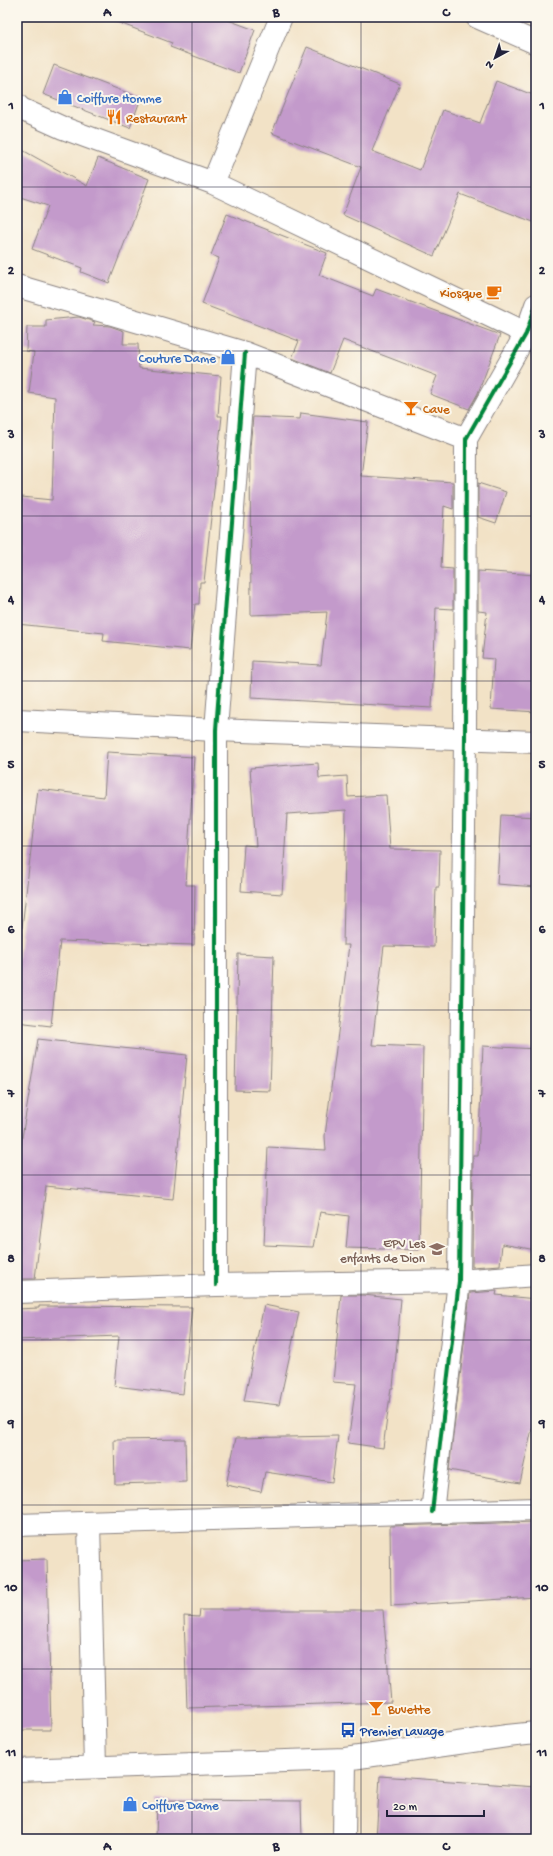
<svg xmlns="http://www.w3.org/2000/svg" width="553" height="1856" font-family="'Gochi Hand',sans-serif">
<rect width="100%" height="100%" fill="#fbf7ec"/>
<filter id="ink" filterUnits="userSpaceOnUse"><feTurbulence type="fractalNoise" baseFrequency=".025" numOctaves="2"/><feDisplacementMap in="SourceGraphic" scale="8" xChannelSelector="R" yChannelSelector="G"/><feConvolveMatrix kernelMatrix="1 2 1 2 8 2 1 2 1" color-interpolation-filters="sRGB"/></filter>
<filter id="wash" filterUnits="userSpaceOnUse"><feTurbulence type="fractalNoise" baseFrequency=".012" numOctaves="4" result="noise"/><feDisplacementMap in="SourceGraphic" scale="16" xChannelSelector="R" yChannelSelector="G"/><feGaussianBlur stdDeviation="0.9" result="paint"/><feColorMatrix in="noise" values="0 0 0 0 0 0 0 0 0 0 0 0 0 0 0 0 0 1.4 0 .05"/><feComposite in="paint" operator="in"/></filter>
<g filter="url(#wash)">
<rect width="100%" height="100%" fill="#f2e2c6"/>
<g id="blocks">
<!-- building -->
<path fill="#c39acb" d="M110 17H220L255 30 239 73 170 47 172 43 109 19Z
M307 47 400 84 372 151 420 170 443 110 480 123 496 81 536 96V223L460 194 434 256 343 215 361 167 272 133Z
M54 65 141 98 130 128 43 94Z
M17 147 87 186 98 158 149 179 109 283 81 272 82 268 32 249 48 206 17 196Z
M227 214 327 253 319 275 373 296 376 289 500 335 478 393 469 409 430 394 437 376 343 340 330 373 292 358 299 341 202 304 219 258 211 255Z
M79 317 95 322 93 325 110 326 124 331 123 344H138L139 368 221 376 218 416H222L204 582H200L199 604H195L190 650 103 641 104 633 17 624V561L22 497 52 500 55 397 29 393 34 352 26 351 27 327H46V320Z
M301 413 368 422 361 476 453 482V509L444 506 441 568 453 569V609L436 608 432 708 251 698 252 661 321 665 327 612 251 615 250 447 253 417 300 419Z
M478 483 506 492 496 523 478 517Z
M478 571 536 575V712L491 709 494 659 482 658 487 612 478 611Z
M107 752 194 757 186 885H195L194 945 60 941 51 1026 17 1022V971L38 789 104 797Z
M318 763 319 778 347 776 348 797 386 795 390 849 440 850 439 887H436L434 947 384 946 372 1045 423 1047 419 1250 346 1248 349 1216 320 1212 313 1247 264 1245 268 1147 326 1150 325 1136 349 945H343L346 810 287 814 282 894 241 891 244 845 256 846 250 768Z
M501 815 536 817V887L497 884Z
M238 954 274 956 270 1091 235 1090Z
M38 1039 187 1055 173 1199 46 1186 35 1279H17V1168Z
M483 1046 536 1049V1250L502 1244 500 1265 472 1267 473 1156H478Z
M497 1291 496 1295 536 1299V1429H532L520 1483 449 1470 470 1293Z
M341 1295H363L401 1299 393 1388H391L383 1448 348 1443 356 1384 333 1382Z
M264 1305 299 1312 279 1405 244 1401Z
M39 1306 192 1307 183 1394 114 1386 119 1336 17 1340V1309L39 1308Z
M338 1436 332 1482 265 1472 261 1492 226 1485 236 1438Z
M185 1439 186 1482 115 1484 114 1440Z
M536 1522V1597L391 1606 390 1526Z
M47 1559 51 1730H17V1560Z
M200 1610H383L391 1702 187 1708 184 1616 199 1617Z
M380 1776 536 1787V1839H376Z
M157 1800 301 1801 302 1839H156Z"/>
</g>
</g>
<g filter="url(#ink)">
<use href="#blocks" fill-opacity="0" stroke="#8a8280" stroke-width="1"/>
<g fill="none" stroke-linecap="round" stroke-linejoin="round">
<defs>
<path id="minor" d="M477 17 536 43
M17 105 21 109 63 128 213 183 536 338
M213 183 281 17
M17 286 245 353 466 439
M17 720 216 730 536 742
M216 1285V730L245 353
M17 1292 216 1285 459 1281 536 1275
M432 1512 459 1281 465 739 466 439 526 334 536 305
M89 1523 95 1767
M17 1525 536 1509
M17 1770 345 1759 507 1736 536 1733
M344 1839 345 1759"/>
</defs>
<!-- minor casing -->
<use href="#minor" stroke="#8a8280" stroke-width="24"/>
<!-- minor -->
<use href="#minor" stroke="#fff" stroke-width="22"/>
<defs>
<path id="cycleway" d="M216 1285V730L245 353
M432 1512 459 1281 465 739 466 439 526 334 536 305"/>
</defs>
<!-- cycleway casing -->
<use href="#cycleway" stroke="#fbf7ec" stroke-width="6"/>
<!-- cycleway -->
<use href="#cycleway" stroke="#00873e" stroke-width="4"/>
</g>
</g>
<!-- grid -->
<path fill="none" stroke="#22223b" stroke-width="1" stroke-opacity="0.55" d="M192 17V1839M361 17V1839M17 187H536M17 351H536M17 516H536M17 681H536M17 846H536M17 1010H536M17 1175H536M17 1340H536M17 1505H536M17 1669H536"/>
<!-- icons -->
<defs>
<symbol id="shop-bare" viewBox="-9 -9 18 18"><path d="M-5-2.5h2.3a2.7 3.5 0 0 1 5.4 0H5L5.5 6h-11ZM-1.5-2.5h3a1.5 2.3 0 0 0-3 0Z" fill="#3f7fe0" stroke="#fbf7ec" stroke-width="2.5" paint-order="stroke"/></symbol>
<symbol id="restaurant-bare" viewBox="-9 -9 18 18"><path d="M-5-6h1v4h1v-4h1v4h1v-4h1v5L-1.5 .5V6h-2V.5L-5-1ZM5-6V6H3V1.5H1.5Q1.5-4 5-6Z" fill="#e8710a" stroke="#fbf7ec" stroke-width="2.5" paint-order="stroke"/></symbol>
<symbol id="cafe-bare" viewBox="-9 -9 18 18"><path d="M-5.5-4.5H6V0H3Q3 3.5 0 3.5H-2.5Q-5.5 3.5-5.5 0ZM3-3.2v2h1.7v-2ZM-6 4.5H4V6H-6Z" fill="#e8710a" stroke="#fbf7ec" stroke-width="2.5" paint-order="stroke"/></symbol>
<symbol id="bar-bare" viewBox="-9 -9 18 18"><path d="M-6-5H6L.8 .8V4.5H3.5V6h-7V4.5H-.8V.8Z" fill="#e8710a" stroke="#fbf7ec" stroke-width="2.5" paint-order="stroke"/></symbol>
<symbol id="school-bare" viewBox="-9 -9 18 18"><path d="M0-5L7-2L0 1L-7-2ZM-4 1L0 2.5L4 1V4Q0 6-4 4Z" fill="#8d6e63" stroke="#fbf7ec" stroke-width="2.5" paint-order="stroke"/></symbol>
<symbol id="bus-bare" viewBox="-9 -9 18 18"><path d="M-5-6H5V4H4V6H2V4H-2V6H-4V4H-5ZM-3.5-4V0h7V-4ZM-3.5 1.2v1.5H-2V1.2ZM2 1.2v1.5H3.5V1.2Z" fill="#1a4fb4" stroke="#fbf7ec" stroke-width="2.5" paint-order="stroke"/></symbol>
</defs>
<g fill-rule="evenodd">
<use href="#shop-bare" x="54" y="86" width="22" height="22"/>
<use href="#restaurant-bare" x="103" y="106" width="22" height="22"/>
<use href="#cafe-bare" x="483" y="281" width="22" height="22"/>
<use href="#shop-bare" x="217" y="346" width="22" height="22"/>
<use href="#bar-bare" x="400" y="397" width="22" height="22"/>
<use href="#school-bare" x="426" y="1238" width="22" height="22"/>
<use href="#bar-bare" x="365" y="1697" width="22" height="22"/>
<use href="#bus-bare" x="337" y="1719" width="22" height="22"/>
<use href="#shop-bare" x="119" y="1793" width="22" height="22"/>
</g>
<g text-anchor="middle" stroke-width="4" stroke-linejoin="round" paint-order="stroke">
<!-- shop labels -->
<g font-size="13" fill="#366cbe" stroke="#fbf7ec" text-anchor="start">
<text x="77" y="102">Coiffure Homme</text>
<text x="216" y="362" text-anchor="end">Couture Dame</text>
<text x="142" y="1809">Coiffure Dame</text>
</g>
<!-- food labels -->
<g font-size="13" fill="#c56008" stroke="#fbf7ec" text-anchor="start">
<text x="126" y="122">Restaurant</text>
<text x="482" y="297" text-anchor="end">Kiosque</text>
<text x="423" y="413">Cave</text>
<text x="388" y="1713">Buvette</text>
</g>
<!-- education labels -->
<g font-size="13" fill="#785e54" stroke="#fbf7ec" text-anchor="end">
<text x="425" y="1247">EPV Les<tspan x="425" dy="15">enfants de Dion</tspan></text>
</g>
<!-- transit labels -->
<g font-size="13" fill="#164399" stroke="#fbf7ec" text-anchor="start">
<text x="360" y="1735">Premier Lavage</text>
</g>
</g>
<!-- margin -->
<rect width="553" height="1856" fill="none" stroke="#fbf7ec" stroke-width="44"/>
<!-- north arrow -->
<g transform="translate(495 58) rotate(220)" stroke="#fbf7ec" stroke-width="3" paint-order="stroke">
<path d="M0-3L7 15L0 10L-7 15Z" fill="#22223b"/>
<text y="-6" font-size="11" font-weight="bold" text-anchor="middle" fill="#22223b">N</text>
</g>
<!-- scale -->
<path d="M387 1810v6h97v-6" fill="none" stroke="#22223b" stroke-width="2"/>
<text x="393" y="1810" font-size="12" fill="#22223b" stroke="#fbf7ec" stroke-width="3" paint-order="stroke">20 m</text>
<rect x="22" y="22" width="509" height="1812" fill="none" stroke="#22223b" stroke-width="1.5"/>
<g font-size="13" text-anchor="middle" font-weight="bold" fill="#22223b">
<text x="107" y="16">A</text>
<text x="276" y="16">B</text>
<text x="446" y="16">C</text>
<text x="11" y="109">1</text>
<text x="542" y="109">1</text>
<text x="11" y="274">2</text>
<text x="542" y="274">2</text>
<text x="11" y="438">3</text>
<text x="542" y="438">3</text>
<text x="11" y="603">4</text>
<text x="542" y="603">4</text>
<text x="11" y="768">5</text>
<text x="542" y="768">5</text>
<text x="11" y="933">6</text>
<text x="542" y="933">6</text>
<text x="11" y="1097">7</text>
<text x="542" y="1097">7</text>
<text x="11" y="1262">8</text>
<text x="542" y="1262">8</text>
<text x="11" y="1427">9</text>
<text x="542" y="1427">9</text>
<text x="11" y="1591">10</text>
<text x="542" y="1591">10</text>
<text x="11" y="1756">11</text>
<text x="542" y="1756">11</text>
<text x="107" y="1850">A</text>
<text x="276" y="1850">B</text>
<text x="446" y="1850">C</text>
</g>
</svg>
